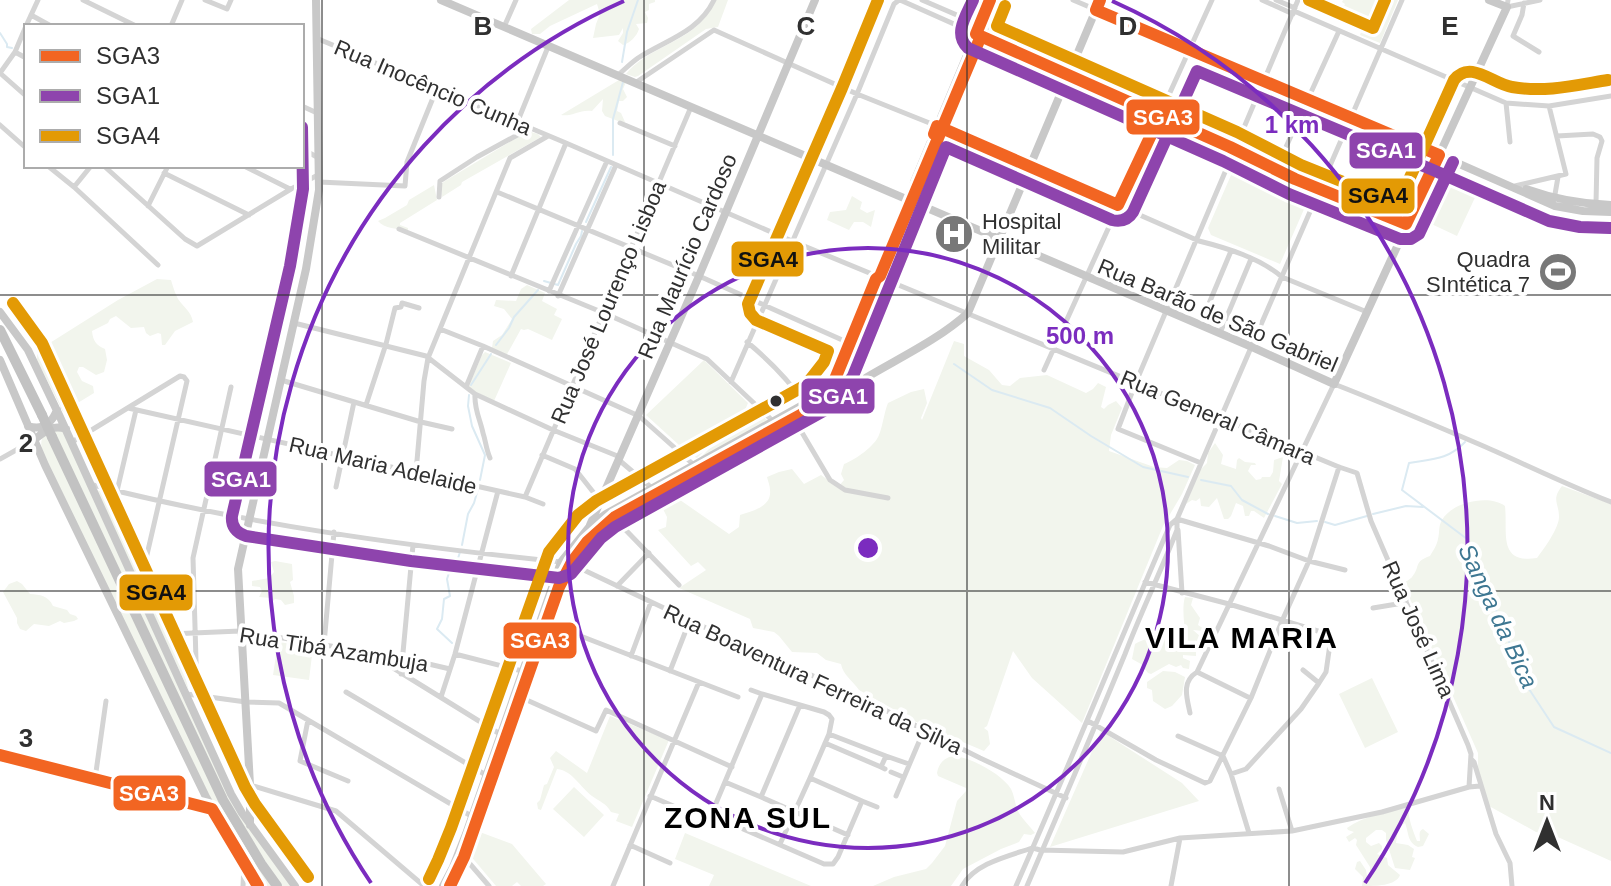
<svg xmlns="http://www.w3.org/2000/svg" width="1611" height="886" font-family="Helvetica,sans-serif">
<rect width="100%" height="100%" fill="#fff"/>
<!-- green -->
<path fill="#f2f5ed" d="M569 0H655V2L649 4V10L645 12 648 18 647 23 636 24 639 29C637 36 630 43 623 45L618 41 623 33V28L619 35 593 38 596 24 600 14 597 4 550 26 540 34H532L531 29Z
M715 0H728L718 27 706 29 638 76 635 77 626 74C645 50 680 44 701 22 706 16 710 7 715 0Z
M1343 0H1398L1380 43 1360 35 1364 23 1362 26 1339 16 1345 4 1342 2Z
M619 80 626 82 623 89 627 97 623 101H619L617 111 621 113 625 122 623 123 605 116 602 111 603 99 592 111C580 109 572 117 561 115Z
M528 131 538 134 541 137 462 182 461 185 442 197 441 184 445 181Z
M1238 159 1312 191 1280 264 1211 235 1208 228Z
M1447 174 1479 189 1457 236 1425 221Z
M434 185 437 200 400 223V225L408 228V232C398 228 384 229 378 221L385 218 407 205 409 200Z
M852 196 862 202 860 209 867 213 875 210 871 227 863 222H854L849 230 827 220 830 212 846 210Z
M157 279 171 280C173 287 175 293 178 299 184 308 191 311 193 322L175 331 165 345H162L161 334 158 333 150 336 146 333 144 327 131 328 116 316 110 319 108 323 92 331C93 341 96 345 105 349L107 360 104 372 96 375 83 367H79L77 372 82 381 93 386 94 393 63 412 37 360V354L45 346 118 300Z
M527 285 545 293 542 301 557 309 554 315 562 319 552 340 528 329 524 330 521 329 506 356 492 348 493 341 502 335 512 319 504 309 494 306 496 300 516 301 521 289Z
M954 341 964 344V356L989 370 1002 385 1010 386 1020 378 1047 375 1086 393 1093 389 1098 383 1106 387 1101 407 1104 409 1108 405 1116 401 1122 408 1111 435 1109 451 1154 467 1167 468 1179 460 1187 461 1195 465 1182 494 1163 526 1082 723 1032 678 1013 651 987 726 984 728 988 731 990 744 984 751 920 724 859 690C853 681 843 675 841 664L826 660 817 653 792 652 779 636 774 632 753 628 750 619 679 588 706 570 698 562 691 566 658 530 666 527 667 517 658 499 670 493 729 534 739 527 740 515C752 511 772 507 770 490 770 486 768 481 767 477L779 472 792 469 804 484 821 475 838 487 844 480 841 474 844 464C855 460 875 446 879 435 883 425 884 413 888 403L911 392 924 389 927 403 921 418 922 420Z
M485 352 511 363 494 401 468 388 482 355Z
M704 360 748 403 745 410 697 458 690 455 646 415Z
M752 406 769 422 698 460Z
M61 430 65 434 226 788 291 886H282L232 810 51 431Z
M46 433 220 803 250 856 271 886H260L216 814 49 465C44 453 36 443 46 433Z
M1215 443 1223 455 1221 464 1236 469 1237 460 1239 458 1245 462 1255 463 1256 465H1251L1248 471 1256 480 1261 479 1262 477H1270L1273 472 1274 460 1283 457 1279 481 1282 484 1264 518 1254 511H1251L1249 516H1245L1243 506 1236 503 1231 516 1228 519H1224L1217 498 1209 507 1201 506 1200 498 1196 501 1192 500 1186 504 1200 470 1207 463 1208 453Z
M1562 486 1611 504V861L1560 838 1536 832 1489 806 1478 769V753L1403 583C1404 583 1412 578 1412 577 1421 566 1413 562 1430 556 1433 551 1437 545 1438 539 1440 531 1438 527 1442 520 1452 502 1489 494 1505 506 1508 532 1497 564 1537 558 1544 549 1559 528 1559 517 1559 503 1551 500 1562 486Z
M96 490 113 494 110 506 115 524 185 676 189 691Z
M275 561 292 564 293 580 290 582 294 596V603L285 605 281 600 275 599 273 601 271 598 259 597 262 591 260 587 252 586V581L269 578 274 572 271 562Z
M17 581 22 584 30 594C40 595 48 595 53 606L67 610 70 614 76 616 78 619 74 621 64 623 60 621 49 626 34 624 26 631 20 629 17 623V618L3 592 9 584Z
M1185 597 1193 598 1191 605 1200 618 1198 625 1204 629 1203 631 1193 630 1201 637 1199 642 1191 645 1196 649V656L1183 655V658L1190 661 1189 669 1183 668 1181 665 1176 667 1169 664 1151 674 1148 673 1141 664 1132 659 1135 644C1149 635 1169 638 1185 633 1184 622 1182 606 1185 597Z
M278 642 313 647 309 680 273 675Z
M1163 671 1175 672 1185 677 1182 695 1172 706 1165 709 1153 701 1152 690 1147 688V682Z
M1372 678 1398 732 1365 748 1339 694Z
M610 716 669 740 632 827 616 821 619 814 611 812C606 803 600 802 592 796 580 787 573 771 557 769L541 810 538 809 537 803 540 800 544 785 547 784 554 767 550 758 556 751 587 773Z
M1101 731 1182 783 1199 801 1050 847Z
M952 756C969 756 1002 774 1011 789 1015 797 1015 806 1019 813 1023 820 1030 826 1035 833L1031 835 1024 834 1019 842 1001 849 963 869 951 886H873L894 877 926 869 932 863 945 846 957 801 966 791V788L938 776 937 773C939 763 943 759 952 756Z
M574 787 604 815 584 837 553 809Z
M1408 807C1409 821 1412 828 1417 841H1420C1420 836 1418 831 1423 829L1429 834 1423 846 1418 847C1407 842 1409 833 1405 823L1398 828 1396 843 1408 845 1414 849 1412 857 1415 858 1410 870 1395 868 1386 840V833L1382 830H1376L1366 838V842L1371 846 1379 843 1382 846V849L1377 854 1387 858 1388 865 1400 875C1396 886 1376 886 1362 886L1363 877 1355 869 1357 862 1360 861 1366 870 1367 876 1370 878V867L1356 845 1357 840 1355 838 1349 842 1346 837 1354 832 1348 830 1347 828C1364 816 1387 812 1408 807Z
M477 831 512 844 546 884 543 886H521L517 882 512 886H496L469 854Z
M685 833 811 886H709L714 875 675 859Z"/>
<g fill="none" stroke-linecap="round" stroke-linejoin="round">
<!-- stream -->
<path stroke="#dbeaf2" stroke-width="2" d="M0 33 7 44V47L12 48
M622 62 627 32 638 0
M613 155V119L623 82
M586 222 611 167
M544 281 558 285 576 244 581 236 582 231
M496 345 509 328 514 317 538 290
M954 364 992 390 1050 408 1091 436 1143 467 1188 477
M471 385 491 354
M469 395 468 406 472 426 485 455 480 480
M1465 442C1448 460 1432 459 1409 463L1402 490 1467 539 1527 686 1554 727 1611 753
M1201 480 1231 486 1242 500 1268 514
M1373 514 1406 506 1423 507
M1275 516 1297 523 1317 521
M1325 522 1335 525 1367 516
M462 545 468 514 474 503 478 489
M452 643 437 629 442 619 444 599 450 596 447 579 449 573 455 568 460 552"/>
<!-- minor -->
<path stroke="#d4d4d4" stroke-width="5" d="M83 0 136 26
M205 0 227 9 231 0
M900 0 1230 147C1287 179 1346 201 1406 224
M922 0 980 25
M1073 0 1439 155
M1262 0 1293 14
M1276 0 1295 8
M1508 0 1507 7 1540 0
M1524 3 1522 15 1513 36 1539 52
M1294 11 1506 103 1549 106 1611 96
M31 15 51 26
M26 26 38 0
M171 26 182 0
M504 27 516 0
M316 38 566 143 792 241 1339 467 1357 473 1371 521 1468 745 1471 754 1469 787
M15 52 26 58
M0 73 15 52 26 26
M0 73 26 96
M618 75C625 69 631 63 638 58 666 40 699 32 714 0
M635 83 714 30 857 94 937 126 1199 241C1227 248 1260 258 1282 277L1367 312
M1506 103 1510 142
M302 106 317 113
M517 123 548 47
M620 123 675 146
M0 125 26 148
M1557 136 1593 134 1600 137 1602 141 1597 158 1596 203
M302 149 317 157
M48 166 74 187
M91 166 74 187 158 265
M104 166 185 239 197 246 291 189 318 175
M244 166 290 189
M1275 171 1339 31
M164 173 249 215
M319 182 405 186 407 162 437 88
M1515 186 1566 174 1549 106
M497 192 699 276 849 343
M439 197 440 181 477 157 530 128
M1554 200 1558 177
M148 206 168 166
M399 229 604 313 707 359 775 423
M511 276 566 143
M549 291 607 161
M558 296 616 165
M294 323 426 356 475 394 553 430 620 457
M1200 325 1231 251
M440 329 483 346 639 416 694 465
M1220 333 1251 259
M747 342C770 361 789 380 805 404
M1044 370 1212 0
M281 380 421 422 452 429
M731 382 857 94 894 4 899 0
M466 387 483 346
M475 394C474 409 480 419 483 433 486 442 486 449 490 458
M366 405 386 344 395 308 401 307 402 303 419 308
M128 408 525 497 543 504
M136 410 117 491 114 510 195 687
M794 419 830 480 845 490 888 498
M72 442 180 376 184 377 187 381 143 572
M542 455 575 469 601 502
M0 459 34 440
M619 460 653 489
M1201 463 1118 429 1136 382 1298 0
M416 472 424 381 428 358 510 158 548 136
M93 485C246 524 404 546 561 562
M336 487 354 402
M525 497 691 107
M614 518 679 585
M1177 519 1269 546 1309 561 1345 570
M1178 530 1182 593
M571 564 721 635 847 691 980 758 1066 798
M1145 582 1229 604 1321 632 1327 636 1330 644 1326 672 1319 683 1301 709 1246 769 1231 774
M617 586 649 553
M1373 608 1397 604 1406 600
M547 623 738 697
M170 634 240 631 403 658 450 669
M324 644 334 532
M369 653 500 734
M455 654 522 671
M631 656 651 602
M1303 670 1319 683
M670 671 690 620
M1197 672 1250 698
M401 674 413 545
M751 690 762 694
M346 692 486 775
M187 694 246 702 279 703 473 817
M197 695 193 558 231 387
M441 697 455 654 498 491
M520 697 596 731 606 710 732 767
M1190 713C1187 698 1181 682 1197 672L1334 384C1383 403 1432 424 1481 445 1525 464 1567 485 1611 502
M308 720 300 761 348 781
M1088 721 1156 760 1205 783 1210 781 1251 698 1282 621 1309 561 1339 467
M829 734 886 756
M1178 736 1223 756 1231 774 1249 833
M825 743 881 767
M0 755 212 809
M1471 759 1474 762 1496 834 1510 863 1512 886
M885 769 881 767 886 756 909 764
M891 772 903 777
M95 779 106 701
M725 782 761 797 800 705
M250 785 336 811 424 886
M1279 789 1292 831
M650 796 692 814
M896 796 924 730
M761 797 848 835
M862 801 877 807
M700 812 711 815
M780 844 810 778 829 734 832 719 829 715 824 712 762 694 711 815 824 864H833L838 857 862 801 810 778
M630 845 670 863
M1033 848 1040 850 1123 852 1180 838 1292 831 1382 812 1469 787 1480 786
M464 857 489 886
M243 886 244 865
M613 886 699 682
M962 886C975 863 1009 856 1032 848
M1016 886C1069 766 1118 645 1170 525L1177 519C1252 346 1326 172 1402 0
M1027 886C1060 809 1093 732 1125 654 1141 612 1161 571 1177 530V520
M1171 886 1180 838"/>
<!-- major -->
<path stroke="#c8c8c8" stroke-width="8" d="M441 0 1252 347 1334 384 1507 7 1489 0
M1439 155 1555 206 1583 211 1611 212
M914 182 990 0
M1526 189C1554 199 1581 204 1611 205
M0 312 28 350 60 417 231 794 242 813 295 886
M0 360 45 465 206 797 258 886
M836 374 876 279 880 276 997 0
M28 426C42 431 52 423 57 410
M34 440C44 432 52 424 66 429
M590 525 699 276 815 0
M250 825V785L238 569 306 269 319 190 316 0
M443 886 453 867 466 834 561 562 590 526 606 514 817 397 838 370
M450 886 464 857 559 587C577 549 592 531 627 509 707 466 786 424 864 379 899 358 938 340 968 313L1100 0"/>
<!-- highway -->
<path stroke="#c2c2c2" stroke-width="10" d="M0 330 42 415
M52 437 223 800 262 865 277 886"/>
<!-- highway-bridge -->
<path stroke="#c2c2c2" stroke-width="10" d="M42 415 52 437"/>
<defs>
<path id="bus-1" d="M990 0 976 34 1230 147 1295 179 1406 224 1439 155 1096 10 1100 0
M934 134 937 126 1118 205 1160 116
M0 755 212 809 258 886
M450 886 464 857 559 587 572 562 587 542 615 517 826 401 876 279 880 276 981 36"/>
<path id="bus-2" d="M973 0C966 16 953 34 968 48L1223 161 1289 194 1400 239H1411L1419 234 1453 162
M302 127 303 189 290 266 232 516C231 526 236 533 246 536L411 561 559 578 571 574 601 538 615 527 829 408 853 376 946 147 1112 220C1121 222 1128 220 1133 212L1197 71 1433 170 1549 221 1580 227 1610 228"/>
<path id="bus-3" d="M1309 0 1373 28 1385 0
M1005 6 997 26 1237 132 1301 165 1398 204 1454 80C1470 59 1493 84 1512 87 1545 93 1577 85 1608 80
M13 303 42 343 245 787 255 804 308 877
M429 879 438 860 451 828 549 552 578 515 596 501 806 385 824 362 828 351 756 320 750 313 748 304 842 88 878 0"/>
</defs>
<!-- bus-1 casing -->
<use href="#bus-1" stroke="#fff" stroke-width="18"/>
<!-- bus-2 casing -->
<use href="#bus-2" stroke="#fff" stroke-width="18"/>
<!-- bus-3 casing -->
<use href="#bus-3" stroke="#fff" stroke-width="18"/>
<!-- bus-1 -->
<use href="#bus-1" stroke="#f26522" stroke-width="12"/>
<!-- bus-2 -->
<use href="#bus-2" stroke="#8e44ad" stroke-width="12"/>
<!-- bus-3 -->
<use href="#bus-3" stroke="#e39a05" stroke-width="12"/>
</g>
<!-- grid -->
<path fill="none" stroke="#303030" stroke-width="2" stroke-opacity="0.55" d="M322 0V886M644 0V886M967 0V886M1289 0V886M0 295H1611M0 591H1611"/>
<!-- distance rings -->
<g fill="none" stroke="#7b2cbf" stroke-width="4">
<circle cx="868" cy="548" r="300"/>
<path d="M371 883A599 599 0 0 1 624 1M1112 1A599 599 0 0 1 1365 883"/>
</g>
<!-- icons -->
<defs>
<symbol id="hospital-disc" viewBox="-11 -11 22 22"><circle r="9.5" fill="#787878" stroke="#fff"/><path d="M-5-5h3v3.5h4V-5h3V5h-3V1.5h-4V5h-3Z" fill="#fff"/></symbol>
<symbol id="stadium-disc" viewBox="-11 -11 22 22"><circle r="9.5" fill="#787878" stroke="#fff"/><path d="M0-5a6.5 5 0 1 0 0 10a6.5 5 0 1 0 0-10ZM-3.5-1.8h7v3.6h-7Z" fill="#fff"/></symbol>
</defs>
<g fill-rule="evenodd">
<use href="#hospital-disc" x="932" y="212" width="44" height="44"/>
<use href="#stadium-disc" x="1536" y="250" width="44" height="44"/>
</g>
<!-- markers -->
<circle fill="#303030" stroke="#fff" stroke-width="3" cx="776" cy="401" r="7"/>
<g text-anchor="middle" stroke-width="8" stroke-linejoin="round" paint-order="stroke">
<!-- street labels -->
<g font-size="22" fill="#303030" stroke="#fff">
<text transform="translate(433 87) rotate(23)" y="8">Rua Inocêncio Cunha</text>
<text transform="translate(687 256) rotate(-67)" y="8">Rua Maurício Cardoso</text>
<text transform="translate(608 302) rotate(-67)" y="8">Rua José Lourenço Lisboa</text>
<text transform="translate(1218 315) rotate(23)" y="8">Rua Barão de São Gabriel</text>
<text transform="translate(1218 417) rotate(23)" y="8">Rua General Câmara</text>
<text transform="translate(383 465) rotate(13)" y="8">Rua Maria Adelaide</text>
<text transform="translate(1419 629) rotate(66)" y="8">Rua José Lima</text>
<text transform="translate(334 649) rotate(9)" y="8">Rua Tibá Azambuja</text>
<text transform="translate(813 679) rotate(25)" y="8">Rua Boaventura Ferreira da Silva</text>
</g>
<!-- poi labels -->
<g font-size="22" fill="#303030" stroke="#fff" text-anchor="start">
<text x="982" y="229">Hospital<tspan x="982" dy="25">Militar</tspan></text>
<text x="1530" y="267" text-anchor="end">Quadra<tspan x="1530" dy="25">SIntética 7</tspan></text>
</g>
<!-- water labels -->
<g font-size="24" font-style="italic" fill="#3e7792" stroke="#fff">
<text transform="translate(1498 616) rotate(65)" y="8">Sanga da Bica</text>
</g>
<!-- district labels -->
<g font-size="30" font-weight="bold" letter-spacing="2" fill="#000" stroke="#fff">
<text x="1242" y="648">VILA MARIA</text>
<text x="748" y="828">ZONA SUL</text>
</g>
</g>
<g font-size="26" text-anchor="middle" font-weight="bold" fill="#303030" stroke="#fff" stroke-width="8" stroke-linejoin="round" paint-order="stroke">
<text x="483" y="35">B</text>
<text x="806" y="35">C</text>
<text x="1128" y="35">D</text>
<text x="1450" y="35">E</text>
<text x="26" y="452">2</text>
<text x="26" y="747">3</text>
</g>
<circle cx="868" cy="548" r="12" fill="#7b2cbf" stroke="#fff" stroke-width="4"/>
<g font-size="24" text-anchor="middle" font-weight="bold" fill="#7b2cbf" stroke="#fff" stroke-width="8" stroke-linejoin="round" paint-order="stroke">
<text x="1292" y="133">1 km</text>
<text x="1080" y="344">500 m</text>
</g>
<g stroke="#fff" stroke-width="3">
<rect x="1125" y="98" width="76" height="38" rx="8" fill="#f26522"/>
<rect x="1348" y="131" width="76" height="39" rx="8" fill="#8e44ad"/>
<rect x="1340" y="177" width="76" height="38" rx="8" fill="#e39a05"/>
<rect x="730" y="240" width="75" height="38" rx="8" fill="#e39a05"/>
<rect x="800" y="377" width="76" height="38" rx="8" fill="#8e44ad"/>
<rect x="203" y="460" width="75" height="38" rx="8" fill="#8e44ad"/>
<rect x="118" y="573" width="76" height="39" rx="8" fill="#e39a05"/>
<rect x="502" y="621" width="76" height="39" rx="8" fill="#f26522"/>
<rect x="112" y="774" width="75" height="38" rx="8" fill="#f26522"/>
</g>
<g font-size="22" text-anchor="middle" font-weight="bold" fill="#fff">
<text x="1163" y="125">SGA3</text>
<text x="1386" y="158">SGA1</text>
<text x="838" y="404">SGA1</text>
<text x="241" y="487">SGA1</text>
<text x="540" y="648">SGA3</text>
<text x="149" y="801">SGA3</text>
</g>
<g font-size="22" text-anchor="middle" font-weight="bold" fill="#111">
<text x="1378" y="203">SGA4</text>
<text x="768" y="267">SGA4</text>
<text x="156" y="600">SGA4</text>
</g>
<!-- legend -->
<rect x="24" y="24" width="280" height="144" fill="#ffffff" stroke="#acacac" stroke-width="2"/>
<rect x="40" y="50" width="40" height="12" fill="#f26522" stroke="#acacac" stroke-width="2"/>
<text x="96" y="64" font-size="24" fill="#303030">SGA3</text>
<rect x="40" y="90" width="40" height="12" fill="#8e44ad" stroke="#acacac" stroke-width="2"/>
<text x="96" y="104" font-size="24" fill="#303030">SGA1</text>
<rect x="40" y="130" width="40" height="12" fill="#e39a05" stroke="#acacac" stroke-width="2"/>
<text x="96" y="144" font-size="24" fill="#303030">SGA4</text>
<!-- north arrow -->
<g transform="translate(1547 822)" stroke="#ffffff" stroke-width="6" paint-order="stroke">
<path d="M0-6L14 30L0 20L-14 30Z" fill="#303030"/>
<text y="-12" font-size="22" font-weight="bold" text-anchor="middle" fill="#303030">N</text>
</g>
</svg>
